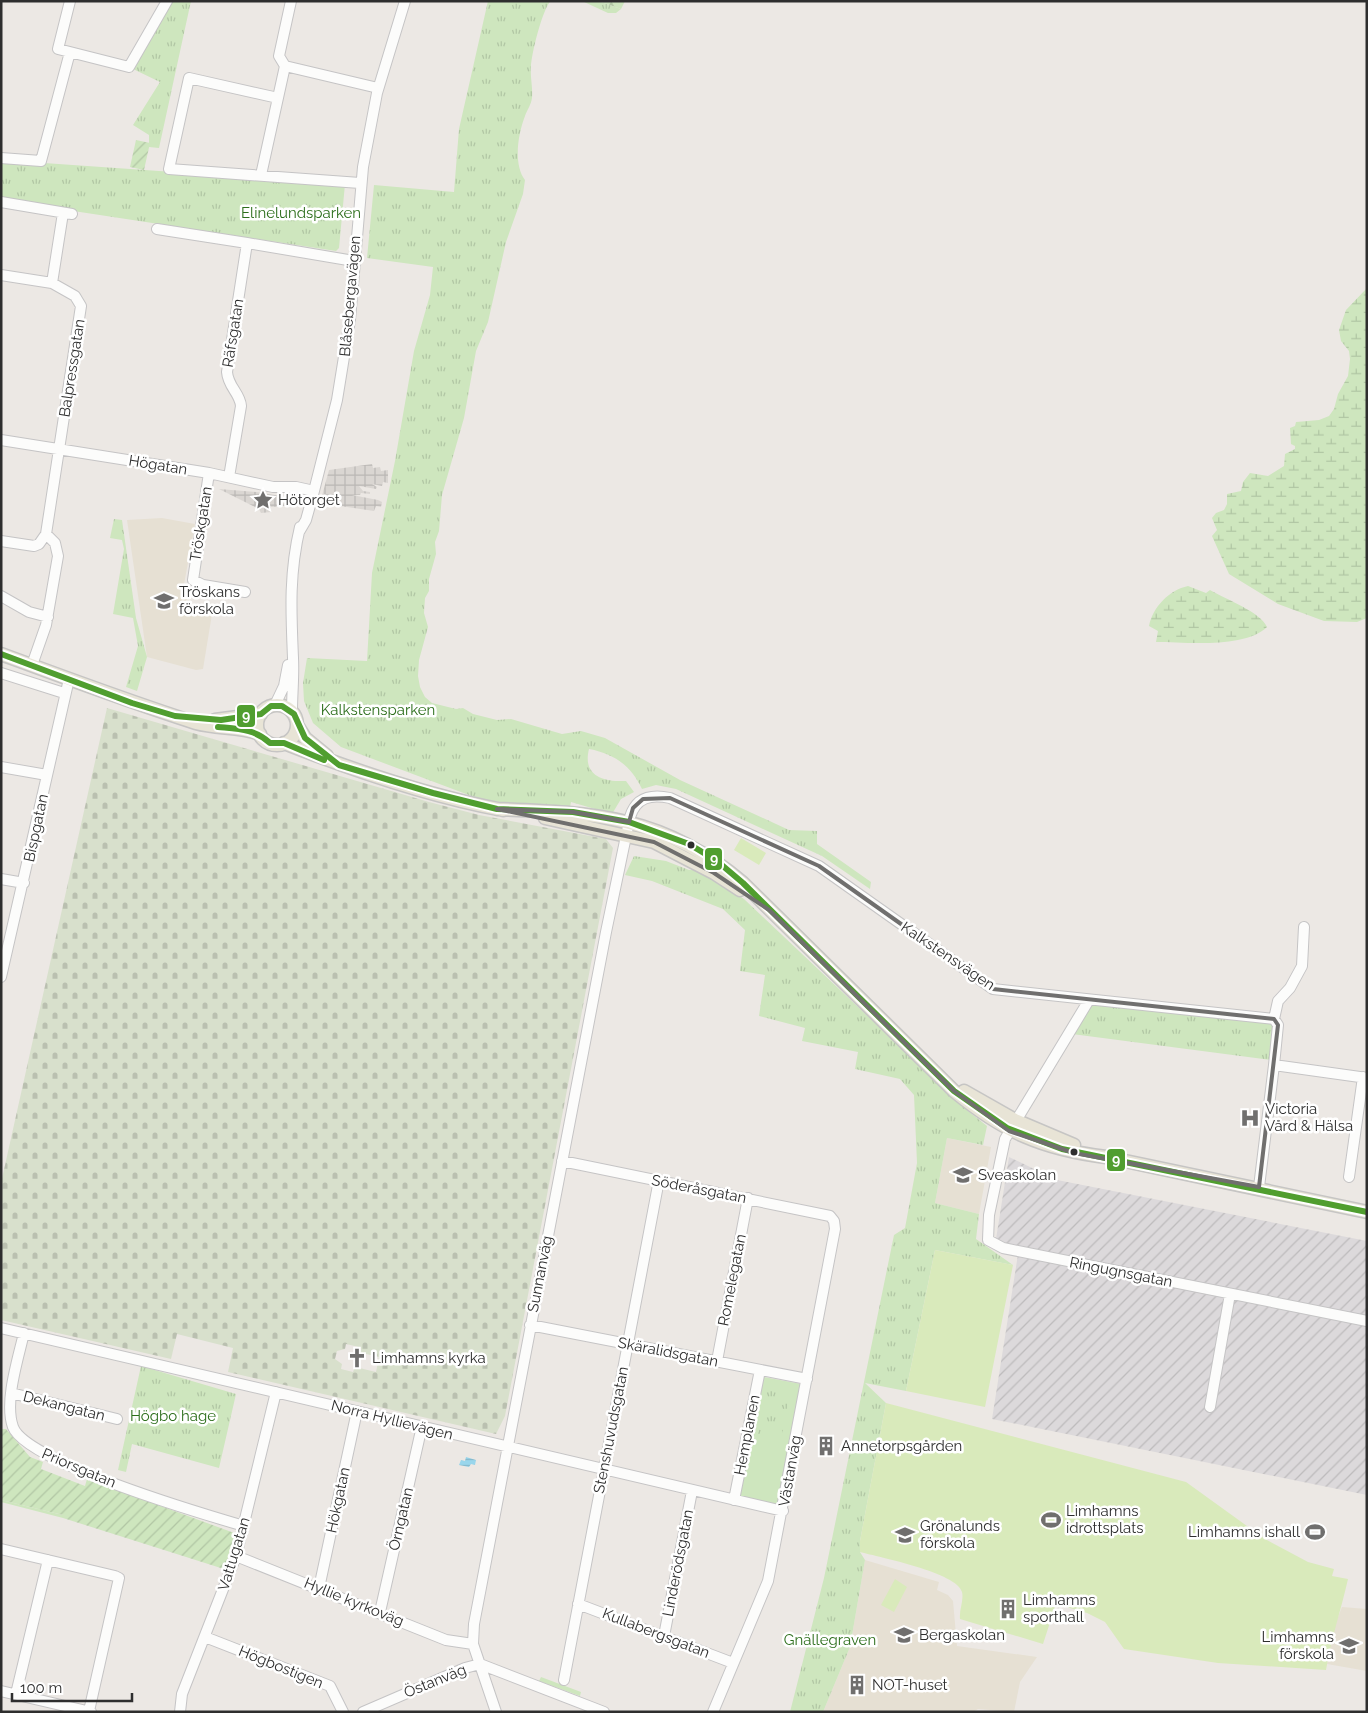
<svg xmlns="http://www.w3.org/2000/svg" width="1368" height="1713" font-family="Raleway,sans-serif">
<defs>
<pattern id="industrial-furrows" width="10" height="10" patternUnits="userSpaceOnUse" patternTransform="scale(1.25)"><rect width="10" height="10" fill="#dcd9db"/><path d="M-1 1l2-2M0 10L10 0M9 11l2-2" fill="none" stroke="#bdbbbc"/></pattern>
<pattern id="forest-firs" width="22" height="20" patternUnits="userSpaceOnUse" patternTransform="scale(1.25)"><rect width="22" height="20" fill="#cee6be"/><path d="M5 1l3.5 6h-7zM16 11l3.5 6h-7z" fill="#b1c6a4"/></pattern>
<pattern id="wetland-marsh" width="20" height="14" patternUnits="userSpaceOnUse" patternTransform="scale(1.25)"><rect width="20" height="14" fill="#cee6be"/><path d="M1 5h8M5 5V1M11 12h8M15 12V8" fill="none" stroke="#b1c6a4"/></pattern>
<pattern id="cemetery-stones" width="16" height="16" patternUnits="userSpaceOnUse" patternTransform="scale(1.25)"><rect width="16" height="16" fill="#d8e0cc"/><path d="M2 7V4a2 2 0 0 1 4 0v3zM10 15v-3a2 2 0 0 1 4 0v3z" fill="#bac0b0"/></pattern>
<pattern id="park-tufts" width="24" height="20" patternUnits="userSpaceOnUse" patternTransform="scale(1.25)"><rect width="24" height="20" fill="#cee6be"/><path d="M3 7l-1-3M5 7V3M7 7l1-3M15 17l-1-3M17 17v-4M19 17l1-3" fill="none" stroke="#b1c6a4"/></pattern>
<pattern id="garden-furrows" width="10" height="10" patternUnits="userSpaceOnUse" patternTransform="scale(1.25)"><rect width="10" height="10" fill="#cee6be"/><path d="M-1 1l2-2M0 10L10 0M9 11l2-2" fill="none" stroke="#b1c6a4"/></pattern>
<pattern id="plaza-grid" width="8" height="8" patternUnits="userSpaceOnUse" patternTransform="scale(1.25)"><rect width="8" height="8" fill="#dad6d2"/><path d="M0 4h8M4 0v8" fill="none" stroke="#bbb8b5"/></pattern>
<pattern id="water-rules" width="6" height="5" patternUnits="userSpaceOnUse" patternTransform="scale(1.25)"><rect width="6" height="5" fill="#99d6ec"/><path d="M0 2.5h6" fill="none" stroke="#84b8cb"/></pattern>
</defs>
<rect width="100%" height="100%" fill="#ece8e4"/>
<!-- industrial -->
<path fill="url(#industrial-furrows)" d="M1009 1157 1057 1180 1367 1241V1495L992 1419 1019 1248 996 1239Z"/>
<!-- education -->
<path fill="#e6e0d3" d="M162 518 195 524 183 590 188 591 191 611 212 614 203 669 196 670 147 657 127 520Z
M947 1138 991 1147 979 1214 935 1203Z
M865 1560 939 1582 937 1590 948 1595 953 1601 957 1646 1037 1657 1020 1682 1014 1712 978 1709 973 1712H823L850 1647Z
M1342 1607 1367 1609V1671L1327 1664 1334 1627Z"/>
<!-- grass -->
<path fill="#cee6be" d="M764 1377 801 1384 779 1505 740 1497Z
M1 1500 63 1515V1518L1 1502Z
M541 1677 581 1692 580 1696 539 1681Z"/>
<!-- forest -->
<path fill="url(#forest-firs)" d="M598 1H625L621 9Z"/>
<!-- wetland -->
<path fill="url(#wetland-marsh)" d="M1367 288V618L1357 622 1324 621 1278 604 1229 574 1212 536 1217 530 1212 518 1216 513 1224 510 1227 504V494L1241 491 1243 482 1250 473 1268 476 1284 466 1285 454 1295 449V446L1291 444 1290 428 1295 426 1296 422 1319 420 1329 416 1334 409 1338 394 1348 376 1350 359 1349 351 1341 341 1339 330 1346 310Z
M1188 586 1206 593 1210 590C1225 599 1261 612 1267 627 1244 649 1186 642 1156 642L1158 631 1149 626C1153 607 1169 590 1188 586Z"/>
<!-- cemetery -->
<path fill="url(#cemetery-stones)" fill-rule="evenodd" d="M107 708 429 802 479 815 606 839 613 848 505 1416 496 1434 228 1372 233 1348 177 1334 171 1359 1 1320V1183ZM346 1344 359 1347 358 1352 379 1357 376 1372 355 1367 353 1372 341 1369 342 1364 335 1359 337 1351 345 1349Z"/>
<!-- park -->
<path fill="url(#park-tufts)" d="M169 1H191L159 148 149 147V135L133 125 160 82 133 69Z
M488 1H551C543 7 531 55 531 67 530 77 533 88 532 98 531 105 527 110 525 116 518 134 513 164 525 180L523 194 506 242 488 322 476 351 464 418 442 495 439 531 435 542 436 554 429 579V591L425 598 424 613 428 627 419 660 418 676 420 687 425 697 432 703 456 709 463 708 473 714 497 720 511 719 562 734 581 731 605 738 680 780 789 830 817 831V844L871 882 870 889 822 856 676 789 656 785 642 789C631 766 615 754 589 749 582 777 605 782 626 781L634 792 621 799 612 814 571 802 570 807 552 808 482 800 341 747 313 723 304 701 303 683 307 658 367 661 372 573 395 461 414 351 430 295 433 267 367 258 374 185 454 192 459 129Z
M582 1H598L621 9 616 13H608Z
M1 160 345 184 339 248 336 251 1 200Z
M114 519 122 520 136 618 147 657 137 691 126 687 138 646 133 618 113 614 124 549 122 540 110 538Z
M634 856 666 861 689 870 700 869 744 899 968 1111 987 1126 983 1145 947 1138 935 1203 979 1214 976 1239 1013 1265 935 1250 906 1391 865 1383 886 1403 860 1541V1552L865 1560 850 1647 823 1712H790L824 1578 894 1235 905 1228 917 1163 914 1095 900 1079 855 1069 858 1052 802 1041 805 1028 759 1016 765 975 740 971 745 930 723 909 652 881 625 875Z
M1090 1003 1271 1022 1274 1024 1271 1060 1072 1034Z
M141 1366 236 1394 219 1468 132 1444 126 1472 118 1470Z
M768 1384 791 1388 781 1439 758 1434Z"/>
<!-- garden -->
<path fill="url(#garden-furrows)" d="M136 140 150 143 144 170 130 167Z
M1 1429H6L30 1457 43 1462 41 1469 85 1486 87 1479 237 1534 224 1569 63 1518V1515L1 1500Z"/>
<!-- pitch -->
<path fill="#d9eabb" d="M741 838 766 853 759 865 734 850Z
M935 1250 1013 1265 985 1407 906 1391Z
M886 1403 1186 1482 1265 1539 1308 1562 1334 1569 1332 1576 1348 1579C1341 1610 1331 1639 1326 1670L1218 1663 1124 1649 1105 1622 1087 1613 1056 1604 1043 1644 960 1619C959 1610 964 1600 962 1592 958 1573 879 1557 860 1552V1541Z
M895 1579 907 1587 894 1612 881 1605Z"/>
<!-- plaza -->
<path fill="url(#plaza-grid)" d="M372 464 373 468 380 467 381 471 388 470V483L383 482 382 486 372 484 377 487 376 489 359 486 363 491 370 492V494L361 493 360 495H352L378 500 382 502 381 507 376 506 374 511 320 503 329 470Z
M219 489 256 492 287 497 285 506 271 507V512L261 513 259 509Z"/>
<!-- water -->
<path fill="url(#water-rules)" d="M466 1457 476 1460 475 1465 471 1464 469 1467 459 1465 461 1460 465 1461Z"/>
<g fill="none" stroke-linecap="round" stroke-linejoin="round">
<defs>
<path id="minor" d="M70 1 58 49 129 67 167 1
M285 66 279 56 291 1
M278 98 189 78 169 169 360 183
M1 158 41 161 70 52
M261 175 285 66 378 88
M1 202 72 214
M157 229 247 243 227 372C228 387 240 393 241 406L229 477
M247 243 354 261
M1 275 52 283
M1 440 209 473 273 487H296L314 491
M209 473 193 580 203 585 245 592
M299 532 306 520 314 491 337 400 350 320 363 167 377 93 405 1
M1 541 34 546 39 544 46 534
M1 596 29 612 48 617
M32 665 46 625 58 556 55 543 46 534 81 306 75 296 52 283 63 213
M1 673 64 693
M275 705 284 686 288 665
M292 711C292 693 294 676 293 658 291 611 289 573 300 527
M1 767 47 775
M1 879 24 883
M1 977 69 679
M1089 1000 1005 1139 989 1215 988 1240 1003 1248 1367 1321
M1274 1019 1278 1001 1290 988 1302 966 1304 927
M562 1161 830 1216 834 1221 835 1229 768 1581 713 1712
M1349 1177 1363 1077
M1259 1187 1274 1065
M530 1325 807 1379
M1 1328 783 1511
M24 1333C18 1359 4 1402 13 1427 26 1462 203 1514 244 1526
M717 1361 748 1198
M11 1393 117 1419
M1210 1407 1230 1294
M734 1500 760 1370
M1 1549 115 1576 119 1578 89 1711
M236 1556 446 1640 473 1644
M319 1588 357 1411
M578 1604 733 1663
M380 1612 422 1426
M664 1636 692 1491
M205 1637 330 1686 343 1712
M480 1664 604 1712
M564 1680 659 1180
M1 1691 91 1712
M16 1694 48 1560
M180 1712 182 1694 236 1556 276 1392
M363 1712 465 1668 480 1664
M496 1712 473 1644 474 1624 606 932 630 817C636 797 651 794 670 798L819 866 993 989 1274 1019 1278 1025 1274 1065 1367 1078"/>
<path id="major" d="M1 654C66 678 130 702 196 723 217 729 240 726 260 734
M257 725a20 20 0 1 1 40 0a20 20 0 1 1-40 0Z
M215 720 261 714
M297 725 305 738 327 756
M284 743C355 771 428 796 503 810
M497 809C596 813 664 816 743 883L954 1091C1004 1132 1042 1149 1106 1157L1367 1212
M545 818 654 842 714 873 740 890
M964 1091 1015 1120 1074 1145"/>
</defs>
<!-- minor casing -->
<use href="#minor" stroke="#c5c4c5" stroke-width="12"/>
<!-- major casing -->
<use href="#major" stroke="#c6c5c4" stroke-width="15"/>
<!-- minor -->
<use href="#minor" stroke="#fcfcfb" stroke-width="10"/>
<!-- major -->
<use href="#major" stroke="#e8e4d6" stroke-width="12"/>
<defs>
<path id="bus-1" d="M1 654 132 703 175 716 221 720 261 714 271 706H282L294 714 305 738 339 765 433 793 497 809 573 812 629 822 689 844 717 861 743 883 954 1091 1007 1128 1062 1149 1367 1212
M218 727C238 729 255 729 270 743H284L324 760"/>
</defs>
<!-- bus-1 casing -->
<use href="#bus-1" stroke="#fff" stroke-width="10"/>
<!-- bus-1 -->
<use href="#bus-1" stroke="#509e2f" stroke-width="6"/>
</g>
<!-- marked area -->
<path fill="none" stroke="#706f6e" stroke-width="4" stroke-linejoin="round" d="M670 798 819 866 993 989 1274 1019 1278 1025 1259 1187 1074 1153 1009 1131 954 1091 769 910 714 873 654 842 497 809 573 812 629 822 633 808 643 799Z"/>
<!-- icons -->
<defs>
<symbol id="sight-bare" viewBox="-9 -9 18 18"><path d="M0-6L1.8-2.2L6-1.7L2.9 1.2L3.7 5.4L0 3.3L-3.7 5.4L-2.9 1.2L-6-1.7L-1.8-2.2Z" fill="#706f6e" stroke="#fff" stroke-width="2.5" paint-order="stroke"/></symbol>
<symbol id="school-bare" viewBox="-9 -9 18 18"><path d="M0-5L7-2L0 1L-7-2ZM-4 1L0 2.5L4 1V4Q0 6-4 4Z" fill="#706f6e" stroke="#fff" stroke-width="2.5" paint-order="stroke"/></symbol>
<symbol id="hospital-bare" viewBox="-9 -9 18 18"><path d="M-5-5h3v3.5h4V-5h3V5h-3V1.5h-4V5h-3Z" fill="#706f6e" stroke="#fff" stroke-width="2.5" paint-order="stroke"/></symbol>
<symbol id="church-bare" viewBox="-9 -9 18 18"><path d="M-1.2-6h2.4v3.5h3.3v2.4h-3.3V6h-2.4V-.1h-3.3v-2.4h3.3Z" fill="#706f6e" stroke="#fff" stroke-width="2.5" paint-order="stroke"/></symbol>
<symbol id="building-bare" viewBox="-9 -9 18 18"><path d="M-4-6H4V6H1V3H-1V6H-4ZM-2.5-4.3h1.7v1.8h-1.7ZM.8-4.3h1.7v1.8H.8ZM-2.5-1h1.7V.8h-1.7ZM.8-1h1.7V.8H.8Z" fill="#706f6e" stroke="#fff" stroke-width="2.5" paint-order="stroke"/></symbol>
<symbol id="stadium-bare" viewBox="-9 -9 18 18"><path d="M0-5a6.5 5 0 1 0 0 10a6.5 5 0 1 0 0-10ZM-3.5-1.8h7v3.6h-7Z" fill="#706f6e" stroke="#fff" stroke-width="2.5" paint-order="stroke"/></symbol>
</defs>
<g fill-rule="evenodd">
<use href="#sight-bare" x="249" y="486" width="28" height="28"/>
<use href="#school-bare" x="150" y="587" width="28" height="28"/>
<use href="#hospital-bare" x="1236" y="1104" width="28" height="28"/>
<use href="#school-bare" x="949" y="1161" width="28" height="28"/>
<use href="#church-bare" x="343" y="1344" width="28" height="28"/>
<use href="#building-bare" x="812" y="1432" width="28" height="28"/>
<use href="#stadium-bare" x="1037" y="1506" width="28" height="28"/>
<use href="#stadium-bare" x="1301" y="1518" width="28" height="28"/>
<use href="#school-bare" x="891" y="1521" width="28" height="28"/>
<use href="#building-bare" x="994" y="1595" width="28" height="28"/>
<use href="#school-bare" x="890" y="1621" width="28" height="28"/>
<use href="#school-bare" x="1335" y="1632" width="28" height="28"/>
<use href="#building-bare" x="843" y="1671" width="28" height="28"/>
</g>
<!-- markers -->
<g fill="#2e2e2e" stroke="#fff" stroke-width="2">
<circle cx="691" cy="845" r="4.5"/>
<circle cx="1074" cy="1152" r="4.5"/>
</g>
<g text-anchor="middle" stroke-width="5" stroke-linejoin="round" paint-order="stroke">
<!-- park labels -->
<g font-size="15" fill="#2c6e1b" stroke="#fff">
<text x="301" y="218">Elinelundsparken</text>
<text x="378" y="715">Kalkstensparken</text>
<text x="173" y="1421">Högbo hage</text>
<text x="830" y="1645">Gnällegraven</text>
</g>
<!-- street labels -->
<g font-size="15" fill="#2e2e2e" stroke="#fff">
<text transform="translate(350 296) rotate(-85)" y="5">Blåsebergavägen</text>
<text transform="translate(233 333) rotate(-81)" y="5">Räfsgatan</text>
<text transform="translate(72 368) rotate(-81)" y="5">Balpressgatan</text>
<text transform="translate(158 465) rotate(9)" y="5">Högatan</text>
<text transform="translate(201 524) rotate(-81)" y="5">Tröskgatan</text>
<text transform="translate(36 828) rotate(-78)" y="5">Bispgatan</text>
<text transform="translate(948 956) rotate(34)" y="5">Kalkstensvägen</text>
<text transform="translate(699 1189) rotate(11)" y="5">Söderåsgatan</text>
<text transform="translate(1121 1272) rotate(11)" y="5">Ringugnsgatan</text>
<text transform="translate(540 1274) rotate(-79)" y="5">Sunnanväg</text>
<text transform="translate(732 1280) rotate(-79)" y="5">Romelegatan</text>
<text transform="translate(668 1352) rotate(11)" y="5">Skäralidsgatan</text>
<text transform="translate(64 1406) rotate(14)" y="5">Dekangatan</text>
<text transform="translate(392 1420) rotate(14)" y="5">Norra Hyllievägen</text>
<text transform="translate(611 1430) rotate(-79)" y="5">Stenshuvudsgatan</text>
<text transform="translate(747 1435) rotate(-79)" y="5">Hemplanen</text>
<text transform="translate(79 1468) rotate(23)" y="5">Priorsgatan</text>
<text transform="translate(790 1471) rotate(-80)" y="5">Västanväg</text>
<text transform="translate(338 1500) rotate(-78)" y="5">Hökgatan</text>
<text transform="translate(401 1519) rotate(-77)" y="5">Örngatan</text>
<text transform="translate(234 1554) rotate(-73)" y="5">Vattugatan</text>
<text transform="translate(678 1563) rotate(-79)" y="5">Linderödsgatan</text>
<text transform="translate(354 1602) rotate(22)" y="5">Hyllie kyrkoväg</text>
<text transform="translate(656 1633) rotate(21)" y="5">Kullabergsgatan</text>
<text transform="translate(281 1667) rotate(22)" y="5">Högbostigen</text>
<text transform="translate(435 1681) rotate(-22)" y="5">Östanväg</text>
</g>
<!-- poi labels -->
<g font-size="15" fill="#2e2e2e" stroke="#fff" text-anchor="start">
<text x="278" y="505">Hötorget</text>
<text x="179" y="597">Tröskans<tspan x="179" dy="17">förskola</tspan></text>
<text x="1265" y="1114">Victoria<tspan x="1265" dy="17">Vård &amp; Hälsa</tspan></text>
<text x="978" y="1180">Sveaskolan</text>
<text x="372" y="1363">Limhamns kyrka</text>
<text x="841" y="1451">Annetorpsgården</text>
<text x="1066" y="1516">Limhamns<tspan x="1066" dy="17">idrottsplats</tspan></text>
<text x="920" y="1531">Grönalunds<tspan x="920" dy="17">förskola</tspan></text>
<text x="1300" y="1537" text-anchor="end">Limhamns ishall</text>
<text x="1023" y="1605">Limhamns<tspan x="1023" dy="17">sporthall</tspan></text>
<text x="919" y="1640">Bergaskolan</text>
<text x="1334" y="1642" text-anchor="end">Limhamns<tspan x="1334" dy="17">förskola</tspan></text>
<text x="872" y="1690">NOT-huset</text>
</g>
</g>
<g stroke="#fff" stroke-width="2">
<rect x="236" y="704" width="20" height="24" rx="5" fill="#509e2f"/>
<rect x="704" y="847" width="19" height="24" rx="5" fill="#509e2f"/>
<rect x="1106" y="1148" width="20" height="24" rx="5" fill="#509e2f"/>
</g>
<g font-size="14" text-anchor="middle" font-weight="bold" fill="#fff">
<text x="246" y="721">9</text>
<text x="714" y="864">9</text>
<text x="1116" y="1165">9</text>
</g>
<!-- border -->
<rect width="1368" height="1713" fill="none" stroke="#2e2e2e" stroke-width="5"/>
<!-- scale -->
<path d="M12 1693v8h120v-8" fill="none" stroke="#2e2e2e" stroke-width="2.5"/>
<text x="20" y="1693" font-size="15" fill="#2e2e2e" stroke="#ffffff" stroke-width="4" paint-order="stroke">100 m</text>
</svg>
